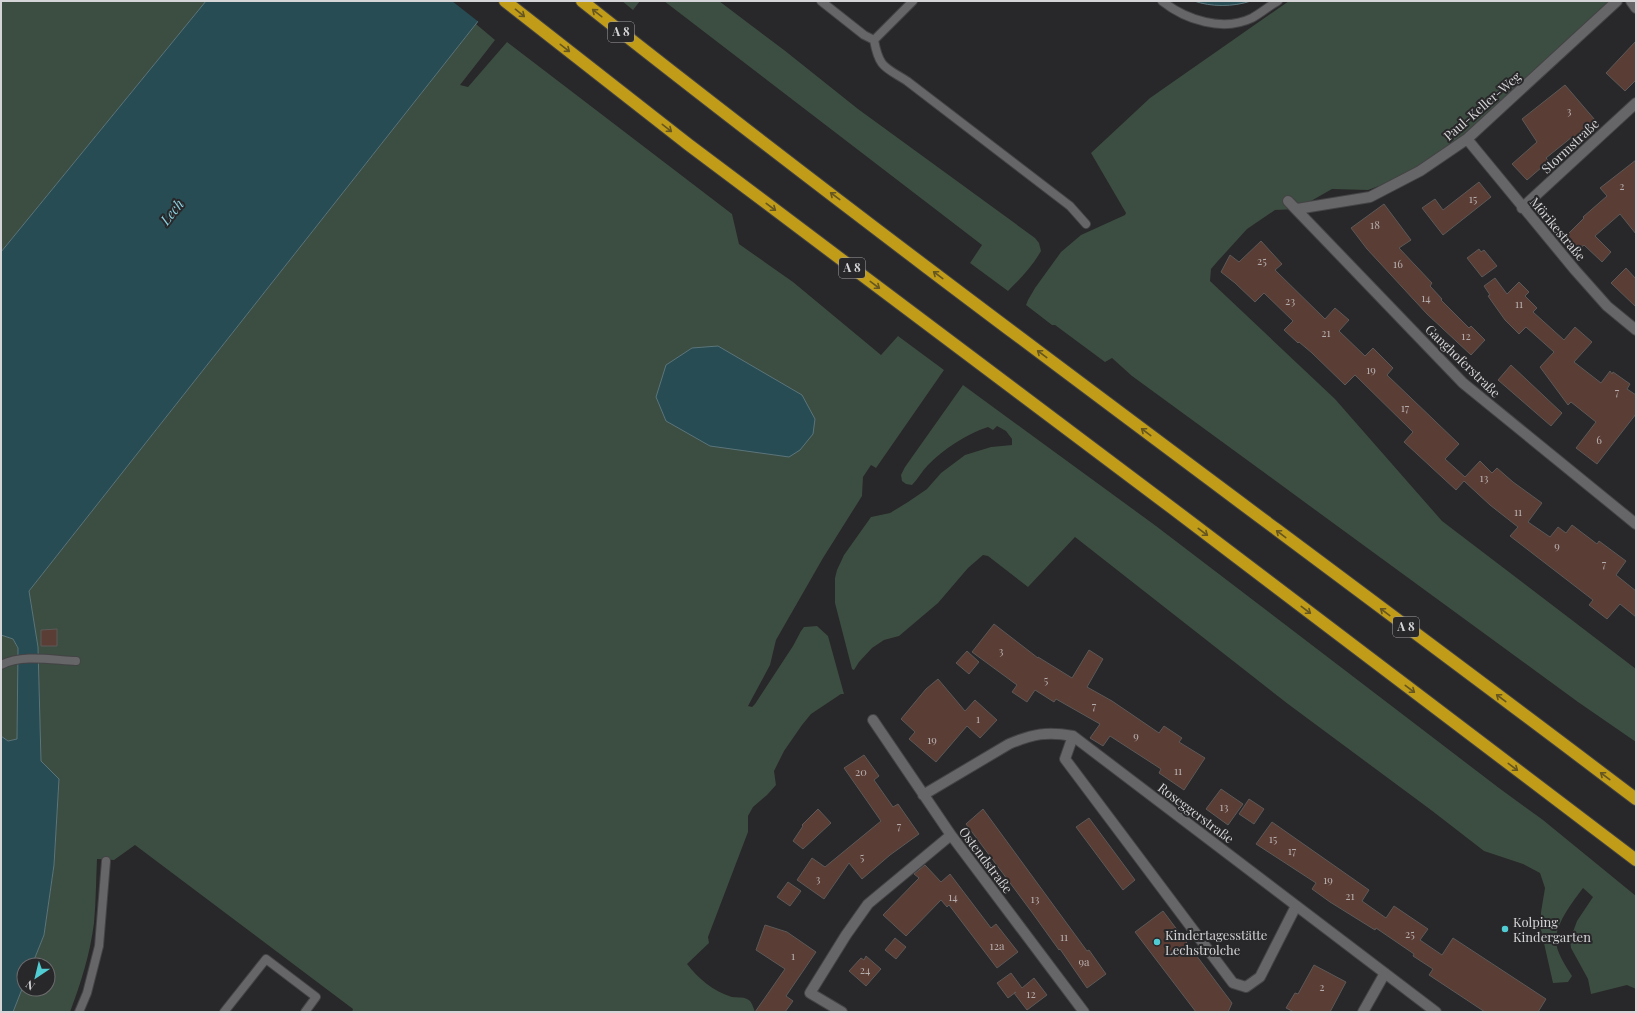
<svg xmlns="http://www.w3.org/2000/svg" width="1637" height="1013" font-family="'Playfair Display',serif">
<rect width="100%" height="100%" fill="#282729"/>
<!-- green -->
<path fill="#3c4d41" d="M1 1H206L1 252Z
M622 1H640L633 10Z
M664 1H719L784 50 858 109 1035 238 1039 243 1041 251C1032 267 1020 279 1008 291L970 263 982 245Z
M1289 1H1617L1503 107 1420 171 1368 190 1332 189 1297 209 1275 210 1247 229 1217 262 1211 269 1210 281 1335 399 1442 521 1636 669V742L1578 702 1132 376 1112 358 1105 362 1055 325H1052L1026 305 1028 300 1035 288 1061 252 1081 235 1125 215 1126 213 1091 153 1150 98Z
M476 24 495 40 460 85 468 87 507 42 732 214 739 244 793 282 881 355 898 336 944 370 876 468 871 465 863 477 862 496 823 558 776 640 770 665 748 706 752 707 755 704 793 646 801 631 804 627 817 626 828 636 844 694H841L811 714 802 725 784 751 774 771 776 785 767 795 753 807 748 816V832L708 937 709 943 687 964C699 979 713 991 732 997 738 998 745 996 750 1001 752 1003 754 1009 755 1012H352L353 1009 135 845 114 860 97 859C96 880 96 902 94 923 90 954 81 983 70 1012H13L24 984V989H48V965H32L44 935 54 865 59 779 41 761 38 647 29 591Z
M963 385 1156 526 1499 788 1543 820 1636 896V989L1627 985 1591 994 1588 979 1571 948 1570 940 1577 921 1593 897 1583 888C1572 903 1558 920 1556 938 1555 951 1566 966 1572 976L1568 982 1553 983 1541 930V912L1545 888 1540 873 1523 864 1484 851 1431 810 1288 704 1075 537 1028 587 988 556 983 555 968 568 938 603 899 636 884 640 872 648 859 662 854 670 852 669 835 603V578L837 570 844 555 871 517 890 513 908 502 927 489 941 473 965 455 991 447 1012 445V439L1006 431 997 426 993 430 988 427C966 434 944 449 928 465 922 471 918 479 912 485L906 484 902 481 901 475 905 467Z
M1 635 13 639 18 648 17 739 8 741 1 736Z"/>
<!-- water -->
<path fill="#274c54" stroke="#5b757b" d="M206 1H494L29 591 38 647 41 761 59 779 54 865 44 935 32 965H24V984L13 1012H1V736L8 741 17 739 18 648 13 639 1 635V252Z
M1194 1H1251C1233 7 1211 7 1194 1Z
M718 346 802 395 815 419 813 434 800 450 789 457 710 446 666 421 656 397 666 365 692 348Z"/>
<!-- pier -->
<path fill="#282729" d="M452 1H496L480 23Z"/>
<!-- building -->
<path fill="#5a3d34" stroke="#5c5958" d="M1636 41V80L1625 91 1606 73Z
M1565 85 1595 120 1574 139 1572 137 1546 158 1549 161 1527 180 1512 164 1537 142 1522 119Z
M1636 160V234L1620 214 1595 236 1611 252 1602 262 1584 245 1578 250 1566 236 1584 218 1583 217 1607 196 1600 188Z
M1479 182 1491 197 1443 235 1422 208 1435 199 1443 210Z
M1384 204 1411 240 1399 248 1432 283 1430 286 1442 299 1441 300 1469 328 1471 326 1485 340 1471 355 1427 314 1367 249 1351 228Z
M1261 241 1282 264 1275 270 1325 319 1335 308 1349 320 1339 331 1365 356 1373 348 1393 368 1387 375 1459 444 1445 459 1465 477 1480 461 1492 473 1497 468 1513 482 1542 503 1528 522 1550 537 1558 527 1566 533 1572 525 1597 544 1599 541 1626 561 1616 575 1636 591V617L1620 604 1607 619 1589 605 1593 600 1510 536 1518 527 1490 505 1464 481 1456 490 1404 442 1413 432 1355 375 1345 385 1312 353 1299 342 1298 343 1284 330 1293 321 1264 293 1255 302 1235 283 1221 272 1230 255 1239 262Z
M1479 249 1481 252 1484 250 1497 266 1482 277 1467 258Z
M1626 268 1636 279V307L1611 283Z
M1495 278 1507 294 1519 282 1529 292 1525 296 1537 308 1533 312 1564 340 1575 327 1592 342 1574 362 1601 383 1610 371 1612 374 1613 372 1630 384 1627 389 1636 395V414L1597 464 1576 448 1596 422 1571 402 1568 405 1540 367 1554 352 1526 327 1519 334 1505 320 1488 296 1490 295 1484 286Z
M1511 365 1562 413 1551 426 1498 380Z
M994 624 1038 658V657L1072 678 1089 650 1103 659 1087 687 1112 701 1159 733 1164 726 1182 738 1179 742 1205 758 1184 790 1159 773 1161 769 1110 736 1103 746 1090 738 1100 724 1056 699 1054 702 1035 690 1027 702 1012 692 1017 685 972 652Z
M57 629V646H41V630Z
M967 651 979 662 969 674 956 663Z
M938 679 965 711 975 700 997 720 980 738 967 726 936 762 909 739 915 732 901 719 926 689Z
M864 755 879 776 874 780 893 807 898 804 919 834 890 855 862 879 849 863 824 899 797 880 812 858 825 867 881 821 844 768Z
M1221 789 1243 804 1228 825 1206 809Z
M1249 799 1264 809 1254 824 1239 814Z
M818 809 831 823 803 849 793 841 803 826 802 825Z
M983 809 1087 951 1089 950 1106 974 1087 988 1060 949 1059 950 1031 911 966 824Z
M1089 818 1135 880 1123 890 1076 827Z
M1272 822 1369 890 1362 901 1386 918 1394 906 1428 929 1420 940 1442 955 1453 938 1546 999 1538 1012H1485L1429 975 1433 969 1413 956 1414 954 1376 928 1375 930 1330 902 1312 889 1316 883 1256 844Z
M925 865 941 882 950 874 991 928 996 924 1018 952 997 968 949 905 947 907 941 900 906 936 883 915 919 878 914 874Z
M788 882 801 891 790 906 777 897Z
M1163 911 1232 1003 1228 1012H1196L1135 932Z
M765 925 787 932 816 952 786 996 793 1001 785 1012H755L785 969 756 950Z
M895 938 906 947 896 959 885 950Z
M866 956 881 969 866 986 849 971 861 958 864 960Z
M1314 965 1346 982 1330 1012H1294L1286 1008 1295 993 1298 994Z
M1011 973 1022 988 1034 978 1047 995 1027 1010 1014 993 1016 992 1008 998 997 983Z"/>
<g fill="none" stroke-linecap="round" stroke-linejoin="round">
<defs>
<path id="service" d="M821 1 864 35 874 40C879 68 885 67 907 81L1070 206 1086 224
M1162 1C1186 20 1223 32 1252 18 1261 13 1269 6 1278 1
M874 40 913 1
M1 665C22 654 52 660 76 661
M79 1012 87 993 99 946 106 861
M224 1012 266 959 316 997 305 1012"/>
<path id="minor" d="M1631 1 1636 8
M1467 139 1575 270 1607 306 1636 330
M1288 201 1463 383 1636 524
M1522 208 1636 103
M1297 209 1370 197 1420 171 1467 139 1617 1
M873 720 951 835 1084 1012
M1073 736 1065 759 1233 983 1246 987 1260 977 1296 906
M923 795 1009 744C1033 734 1047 731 1073 736L1436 1012
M842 1012 810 993 846 935 868 904 951 835
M1363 1012 1385 973"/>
<path id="motorway" d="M505 1 689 145 1172 508 1636 860
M582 1C928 275 1285 533 1636 799"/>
</defs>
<!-- service casing -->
<use href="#service" stroke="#444345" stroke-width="10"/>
<!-- minor casing -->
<use href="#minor" stroke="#444345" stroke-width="12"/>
<!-- motorway casing -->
<use href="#motorway" stroke="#444345" stroke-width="14"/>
<!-- service -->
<use href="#service" stroke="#666568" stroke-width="8"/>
<!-- minor -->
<use href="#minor" stroke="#666568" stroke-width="10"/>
<!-- motorway -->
<use href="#motorway" stroke="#c09c18" stroke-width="12"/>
</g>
<!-- one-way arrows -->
<defs><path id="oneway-shaft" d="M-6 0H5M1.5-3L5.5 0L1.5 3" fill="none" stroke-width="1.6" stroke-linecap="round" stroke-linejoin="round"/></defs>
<g stroke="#655622">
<use href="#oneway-shaft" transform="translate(520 13) rotate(39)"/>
<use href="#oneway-shaft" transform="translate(597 13) rotate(-142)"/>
<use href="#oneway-shaft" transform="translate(565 48) rotate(38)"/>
<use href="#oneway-shaft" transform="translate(667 128) rotate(38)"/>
<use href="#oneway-shaft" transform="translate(835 196) rotate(-143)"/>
<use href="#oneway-shaft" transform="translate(771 207) rotate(37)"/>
<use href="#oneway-shaft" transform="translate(938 275) rotate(-143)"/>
<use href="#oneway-shaft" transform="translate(875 285) rotate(37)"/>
<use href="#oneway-shaft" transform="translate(1042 354) rotate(-143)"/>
<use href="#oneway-shaft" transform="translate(1146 432) rotate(-143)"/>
<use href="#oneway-shaft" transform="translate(1203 532) rotate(37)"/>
<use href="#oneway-shaft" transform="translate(1281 534) rotate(-143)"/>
<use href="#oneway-shaft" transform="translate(1306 610) rotate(37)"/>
<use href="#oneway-shaft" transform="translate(1385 612) rotate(-143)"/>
<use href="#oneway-shaft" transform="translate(1410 689) rotate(37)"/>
<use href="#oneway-shaft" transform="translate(1501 698) rotate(-143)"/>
<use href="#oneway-shaft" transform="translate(1513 767) rotate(37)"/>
<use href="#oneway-shaft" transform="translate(1605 776) rotate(-143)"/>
</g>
<!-- markers -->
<g fill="#51ccd2" stroke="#282729" stroke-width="1.5">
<circle cx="1505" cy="929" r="4"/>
<circle cx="1157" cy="942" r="4"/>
</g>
<g text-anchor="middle" stroke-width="4" stroke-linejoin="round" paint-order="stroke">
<!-- number labels -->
<g font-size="11" fill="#b6aeae">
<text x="1569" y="115">3</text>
<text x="1622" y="190">2</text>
<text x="1473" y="203">15</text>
<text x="1375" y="229">18</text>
<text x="1262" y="265">25</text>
<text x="1398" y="268">16</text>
<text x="1426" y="302">14</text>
<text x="1290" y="305">23</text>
<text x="1519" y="308">11</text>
<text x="1326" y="337">21</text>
<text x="1466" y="340">12</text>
<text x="1371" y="374">19</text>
<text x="1617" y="396">7</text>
<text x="1405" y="412">17</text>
<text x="1599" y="444">6</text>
<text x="1484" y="482">13</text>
<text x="1518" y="516">11</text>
<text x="1557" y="550">9</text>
<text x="1604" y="568">7</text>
<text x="1001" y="655">3</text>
<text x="1046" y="684">5</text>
<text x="1094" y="710">7</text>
<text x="978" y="723">1</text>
<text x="1136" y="740">9</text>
<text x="932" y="744">19</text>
<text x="1178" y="775">11</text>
<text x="861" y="776">20</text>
<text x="1224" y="811">13</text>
<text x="899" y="830">7</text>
<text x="1273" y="843">15</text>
<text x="1292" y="855">17</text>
<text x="862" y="861">5</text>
<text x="818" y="883">3</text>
<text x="1328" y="884">19</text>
<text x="1350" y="900">21</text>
<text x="953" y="901">14</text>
<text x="1035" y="903">13</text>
<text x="1410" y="938">25</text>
<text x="1064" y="941">11</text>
<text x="997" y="950">12a</text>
<text x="793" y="960">1</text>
<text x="1084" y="966">9a</text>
<text x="865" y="974">24</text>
<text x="1322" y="991">2</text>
<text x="1031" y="998">12</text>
</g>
<!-- shield labels -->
<g fill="#282729" stroke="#a1a0a2" stroke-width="1">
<rect x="608" y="22" width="26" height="20" rx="3"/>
<rect x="839" y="258" width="26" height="20" rx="3"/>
<rect x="1393" y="617" width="26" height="20" rx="3"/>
</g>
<g font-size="12" font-weight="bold" fill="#d5d4d6">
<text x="621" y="36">A 8</text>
<text x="852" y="272">A 8</text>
<text x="1406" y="631">A 8</text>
</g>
<!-- street labels -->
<g font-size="13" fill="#d5d4d6" stroke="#282729">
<text transform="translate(1482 106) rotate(-41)" y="5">Paul-Keller-Weg</text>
<text transform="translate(1570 146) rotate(-43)" y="5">Stormstraße</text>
<text transform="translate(1558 229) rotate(50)" y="5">Mörikestraße</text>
<text transform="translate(1463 361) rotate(44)" y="5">Ganghoferstraße</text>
<text transform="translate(1196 813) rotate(37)" y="5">Roseggerstraße</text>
<text transform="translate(986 860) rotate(53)" y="5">Ostendstraße</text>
</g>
<!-- poi labels -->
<g font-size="13" fill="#d5d4d6" stroke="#282729" text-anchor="start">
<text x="1513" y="927">Kolping<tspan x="1513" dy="15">Kindergarten</tspan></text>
<text x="1165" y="940">Kindertagesstätte<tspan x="1165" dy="15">Lechstrolche</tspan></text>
</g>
<!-- water labels -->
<g font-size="14" font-style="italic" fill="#8bd2e2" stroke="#282729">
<text transform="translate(172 212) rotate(-51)" y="5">Lech</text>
</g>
</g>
<!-- border -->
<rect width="1637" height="1013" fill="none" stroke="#d5d4d6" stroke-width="4"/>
<!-- north arrow -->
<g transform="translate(36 977) rotate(215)"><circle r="19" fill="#282729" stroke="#6d6c6e"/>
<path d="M0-3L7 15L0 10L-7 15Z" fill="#51ccd2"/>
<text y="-6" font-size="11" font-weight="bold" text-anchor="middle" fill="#d5d4d6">N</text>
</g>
</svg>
